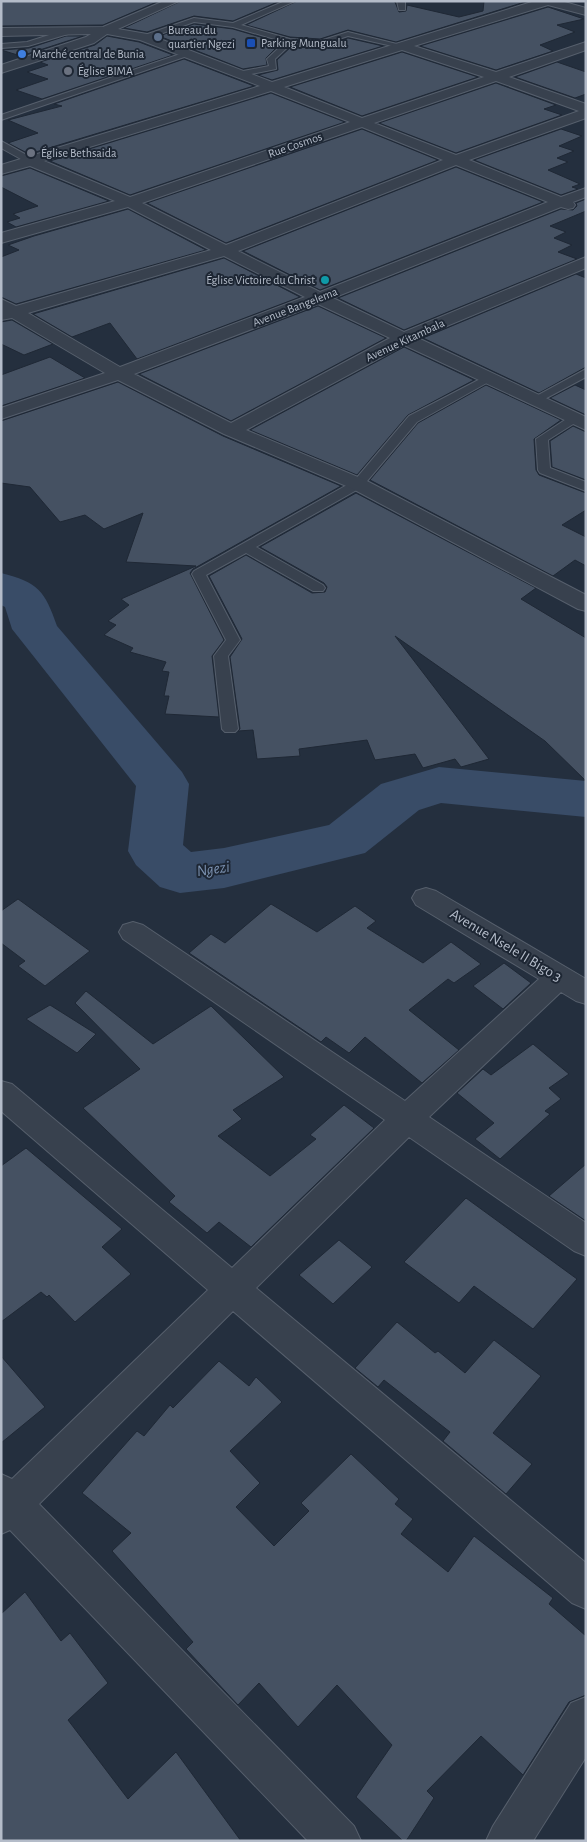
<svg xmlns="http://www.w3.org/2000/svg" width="587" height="1842" font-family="'Alegreya Sans',sans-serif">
<rect width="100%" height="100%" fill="#242f3e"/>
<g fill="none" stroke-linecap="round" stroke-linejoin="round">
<!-- river -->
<path fill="#394c67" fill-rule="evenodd" d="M1 573C38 582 45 591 57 626L182 772 189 784 183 845 191 852 224 848 329 825 381 784 439 767 586 781V817L441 803 419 810 365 853 224 888 180 893 160 887 136 865 128 851 136 786 12 629 5 607 1 605Z"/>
</g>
<!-- building -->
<path fill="#455162" stroke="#1f2835" d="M1 1H159L103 25 1 26Z
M181 1H280L233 21 194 16 147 32 124 28Z
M297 1H393L395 2 399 12 406 11 407 5 459 17 483 11 484 1H528L396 42 348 30 320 39 290 37 246 25Z
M548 7 584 19 557 25 575 32 540 45 553 51 496 70 420 46Z
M194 24 233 29 281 43 266 58 267 65 243 69 159 36Z
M66 36H83L21 56 1 50 29 48Z
M107 36 139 42 173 55 42 99 16 90 48 79 27 72 48 65 40 62 95 45Z
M348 38 383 46 272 80 258 75 278 70 277 60 293 45 321 47Z
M402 52 478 77 362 116 290 87Z
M184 59 254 86 29 154 8 143 38 133 8 120 62 106 54 104Z
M557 62 586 72V94L575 98 515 77Z
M496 83 556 105 544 109 562 115 456 153 379 123Z
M271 93 345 122 130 195 50 161Z
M362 129 438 160 226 243 147 203Z
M561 129 582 136 559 146 574 151 557 158 568 162 548 170 580 184 572 187 578 189 561 195 474 160Z
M456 167 543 202 320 290 243 251Z
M30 168 109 201 16 227 7 222 20 218 13 214 38 206 1 187V176Z
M586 199V211L550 226 566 232 554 238 572 245 558 252 577 259 404 330 338 298 561 209 573 210 577 206 576 203Z
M128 209 206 250 16 304 1 297V257L19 250 8 245 34 236Z
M224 258 300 297 137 359 110 323 72 337 33 314Z
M576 274 586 278V367L539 393 423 338Z
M318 306 386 338 231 421 139 374Z
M12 320 53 344 24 355 1 344V322Z
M404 347 474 380 408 415 357 475 250 430Z
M50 357 85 378 1 406V375Z
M118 382 223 436 341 486 193 569 190 573 224 640 212 656 219 717 165 714 169 696H164L169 672 162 671 166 662 130 652 133 648 104 635 116 625 108 621 129 605 121 599 196 566 126 562 143 513 104 529 85 515 60 522 30 487 1 483V421Z
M486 385 561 420 534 439 536 470 539 475 586 493V510L562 525 586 537V566L575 560 553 576 370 480 418 423Z
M575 385 586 390V415L550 398Z
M573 426 586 432V480L552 467 550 441Z
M356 493 536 588 521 599 586 638V781L545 741 395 636 489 759 461 767 455 759 423 768 415 754 375 760 367 740 299 749 300 756 257 759 253 730 238 731 240 729 230 657 242 639 209 576 246 555 312 593 325 592 327 587 324 583 260 547Z
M18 899 90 951 45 986 18 966 25 961 1 943V911Z
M271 904 317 932 355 906 376 921 367 928 423 963 451 942 481 964 454 983 448 979 409 1010 459 1050 422 1083 365 1037 349 1053 326 1037 321 1042 189 953 211 934 225 943Z
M504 963 531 983 503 1009 473 986Z
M86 991 153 1044 211 1006 284 1077 233 1110 242 1119 218 1136 270 1176 316 1139 310 1135 344 1105 374 1128 251 1247 219 1222 207 1233 169 1202 175 1196 83 1108 140 1069 75 1003Z
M50 1005 96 1034 77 1053 26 1019Z
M533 1044 569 1074 549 1088 561 1099 545 1111 550 1114 500 1159 475 1139 494 1123 457 1093 483 1069 491 1075Z
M26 1148 122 1229 102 1247 131 1274 75 1322 49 1295 47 1297 41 1292 1 1322V1166Z
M586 1164V1221L549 1196Z
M466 1198 577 1279 533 1329 474 1286 459 1303 404 1262Z
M339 1240 372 1267 333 1304 299 1275Z
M397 1322 435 1353 438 1351 465 1373 494 1340 541 1376 493 1433 532 1464 506 1494 443 1441 450 1432 384 1380 378 1387 355 1368Z
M1 1356 45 1407 1 1443Z
M219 1361 249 1386 256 1377 282 1402 230 1451 260 1483 236 1507 274 1546 309 1511 301 1503 351 1454 399 1499 395 1504 413 1519 401 1534 448 1572 474 1536 553 1598 549 1604 586 1636V1695L569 1702 523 1775 481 1736 427 1791 434 1798 406 1841H403L356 1797 392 1745 337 1685 298 1727 259 1683 238 1705 186 1649 193 1642 112 1551 131 1533 82 1493 137 1431 144 1436 170 1405 173 1408Z
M25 1592 61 1641 70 1633 108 1683 68 1720 128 1799 176 1752 241 1841H1V1614Z"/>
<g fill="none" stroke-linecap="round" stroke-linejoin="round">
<defs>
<path id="service" d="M285 1H295L241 25 290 39 320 41 348 32 405 46 401 48 348 36 321 45 292 43 275 59 276 69 241 76H238V72L269 66 267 59 285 42 233 27 194 22 146 39 139 37 194 18 233 23Z
M397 1H405V10H399Z
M65 30H68V34L28 46 1 48V44L27 42Z
M186 52 193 54 1 120V115Z
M1 141 34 159 35 161 31 164 28 163 1 148Z
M586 369V377L539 402 535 403 529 400Z
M488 375 492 376 494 378 492 380 417 422 362 487 256 547 323 585 325 588 323 591H313L246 553 206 575 240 640 228 656 238 729 235 732H225L222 729 214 656 226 640 192 574 194 571 354 481 409 416Z
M574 414 578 415 580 418 578 421 548 440 550 468 586 482V491L540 473 538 470 536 439Z"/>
<path id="minor" d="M164 1H179L118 29 147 34 272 82 535 1H561L586 8V15L548 5 414 46 496 72 586 42V50L509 77 586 104V118L469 160 561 197 586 188V197L573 202 575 205 573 208 568 209 561 207 333 298 404 332 586 257V268L418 338 586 417V430L404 345 246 430 365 480 586 595V611L578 609 351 488 224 434 118 380 1 419V408L105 373 12 318 1 320V299L16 306 211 250 128 207 1 243V233L115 201 30 166 1 174V165L260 86 140 40 107 34 94 43 1 73V65L86 37 91 34 1 36V28L103 27ZM402 50 484 77 362 118 284 87ZM496 81 579 111 456 155 374 123ZM271 91 350 122 130 197 44 161ZM362 127 443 160 226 245 142 203ZM456 165 548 202 320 292 238 251ZM224 256 305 297 120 367 28 313ZM318 304 390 338 231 423 134 374Z
M426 888 436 891 586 979V1004L576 1001 561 992 429 1117 586 1223V1256L574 1251 409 1137 256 1288 586 1563V1609L572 1603 233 1311 39 1504 354 1826 361 1841H308L10 1530 1 1534V1474L12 1479 208 1290 1 1111V1081L12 1084 232 1268 385 1120 123 939 119 932 123 925 133 922 143 925 405 1101 539 979 416 905 412 898 416 891Z
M586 1697V1757L533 1841H486L493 1826 571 1703Z"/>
</defs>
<!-- service casing -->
<use href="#service" stroke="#565f6c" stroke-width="2"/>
<!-- minor casing -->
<use href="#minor" stroke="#565f6c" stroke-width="2"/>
<!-- service -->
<use href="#service" fill="#38414e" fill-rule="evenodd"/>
<!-- minor -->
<use href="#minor" fill="#38414e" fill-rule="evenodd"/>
</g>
<!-- markers -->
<circle fill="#5c6f8a" stroke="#1d2633" stroke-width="2" cx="158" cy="37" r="5"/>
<rect fill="#1a4fb4" stroke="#1d2633" stroke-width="2" x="246" y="38" width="10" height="10" rx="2.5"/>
<circle fill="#3f7fe0" stroke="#1d2633" stroke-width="2" cx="22" cy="54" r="5"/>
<g fill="#6b7280" stroke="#1d2633" stroke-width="2">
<circle cx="68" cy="71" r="5"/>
<circle cx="31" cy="153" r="5"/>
</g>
<circle fill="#0f9aa8" stroke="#1d2633" stroke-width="2" cx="325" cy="280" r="5"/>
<g text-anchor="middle" stroke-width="4" stroke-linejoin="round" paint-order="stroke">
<!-- far-poi labels -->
<g font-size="12" fill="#b4bcc9" stroke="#1d2633" text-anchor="start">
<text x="168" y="34">Bureau du<tspan x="168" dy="14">quartier Ngezi</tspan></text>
<text x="261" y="47">Parking Mungualu</text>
<text x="32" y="58">Marché central de Bunia</text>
<text x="78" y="75">Église BIMA</text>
<text x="41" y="157">Église Bethsaida</text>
<text x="315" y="284" text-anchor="end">Église Victoire du Christ</text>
</g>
<!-- far-street labels -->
<g font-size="12" fill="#b4bcc9" stroke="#1d2633">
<text transform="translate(295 145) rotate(-19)" y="4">Rue Cosmos</text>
<text transform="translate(295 307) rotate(-21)" y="4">Avenue Bangelema</text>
<text transform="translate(405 340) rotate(-25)" y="4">Avenue Kitambala</text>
</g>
<!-- street labels -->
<g font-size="15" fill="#b4bcc9" stroke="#1d2633">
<text transform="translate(506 945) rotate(31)" y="5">Avenue Nsele II Bigo 3</text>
</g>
<!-- water labels -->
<g font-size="16" font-style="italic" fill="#7c92b1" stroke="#1d2633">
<text transform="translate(213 868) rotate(-8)" y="6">Ngezi</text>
</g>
</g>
<!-- border -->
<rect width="587" height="1842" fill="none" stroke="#b4bcc9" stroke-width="5"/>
</svg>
